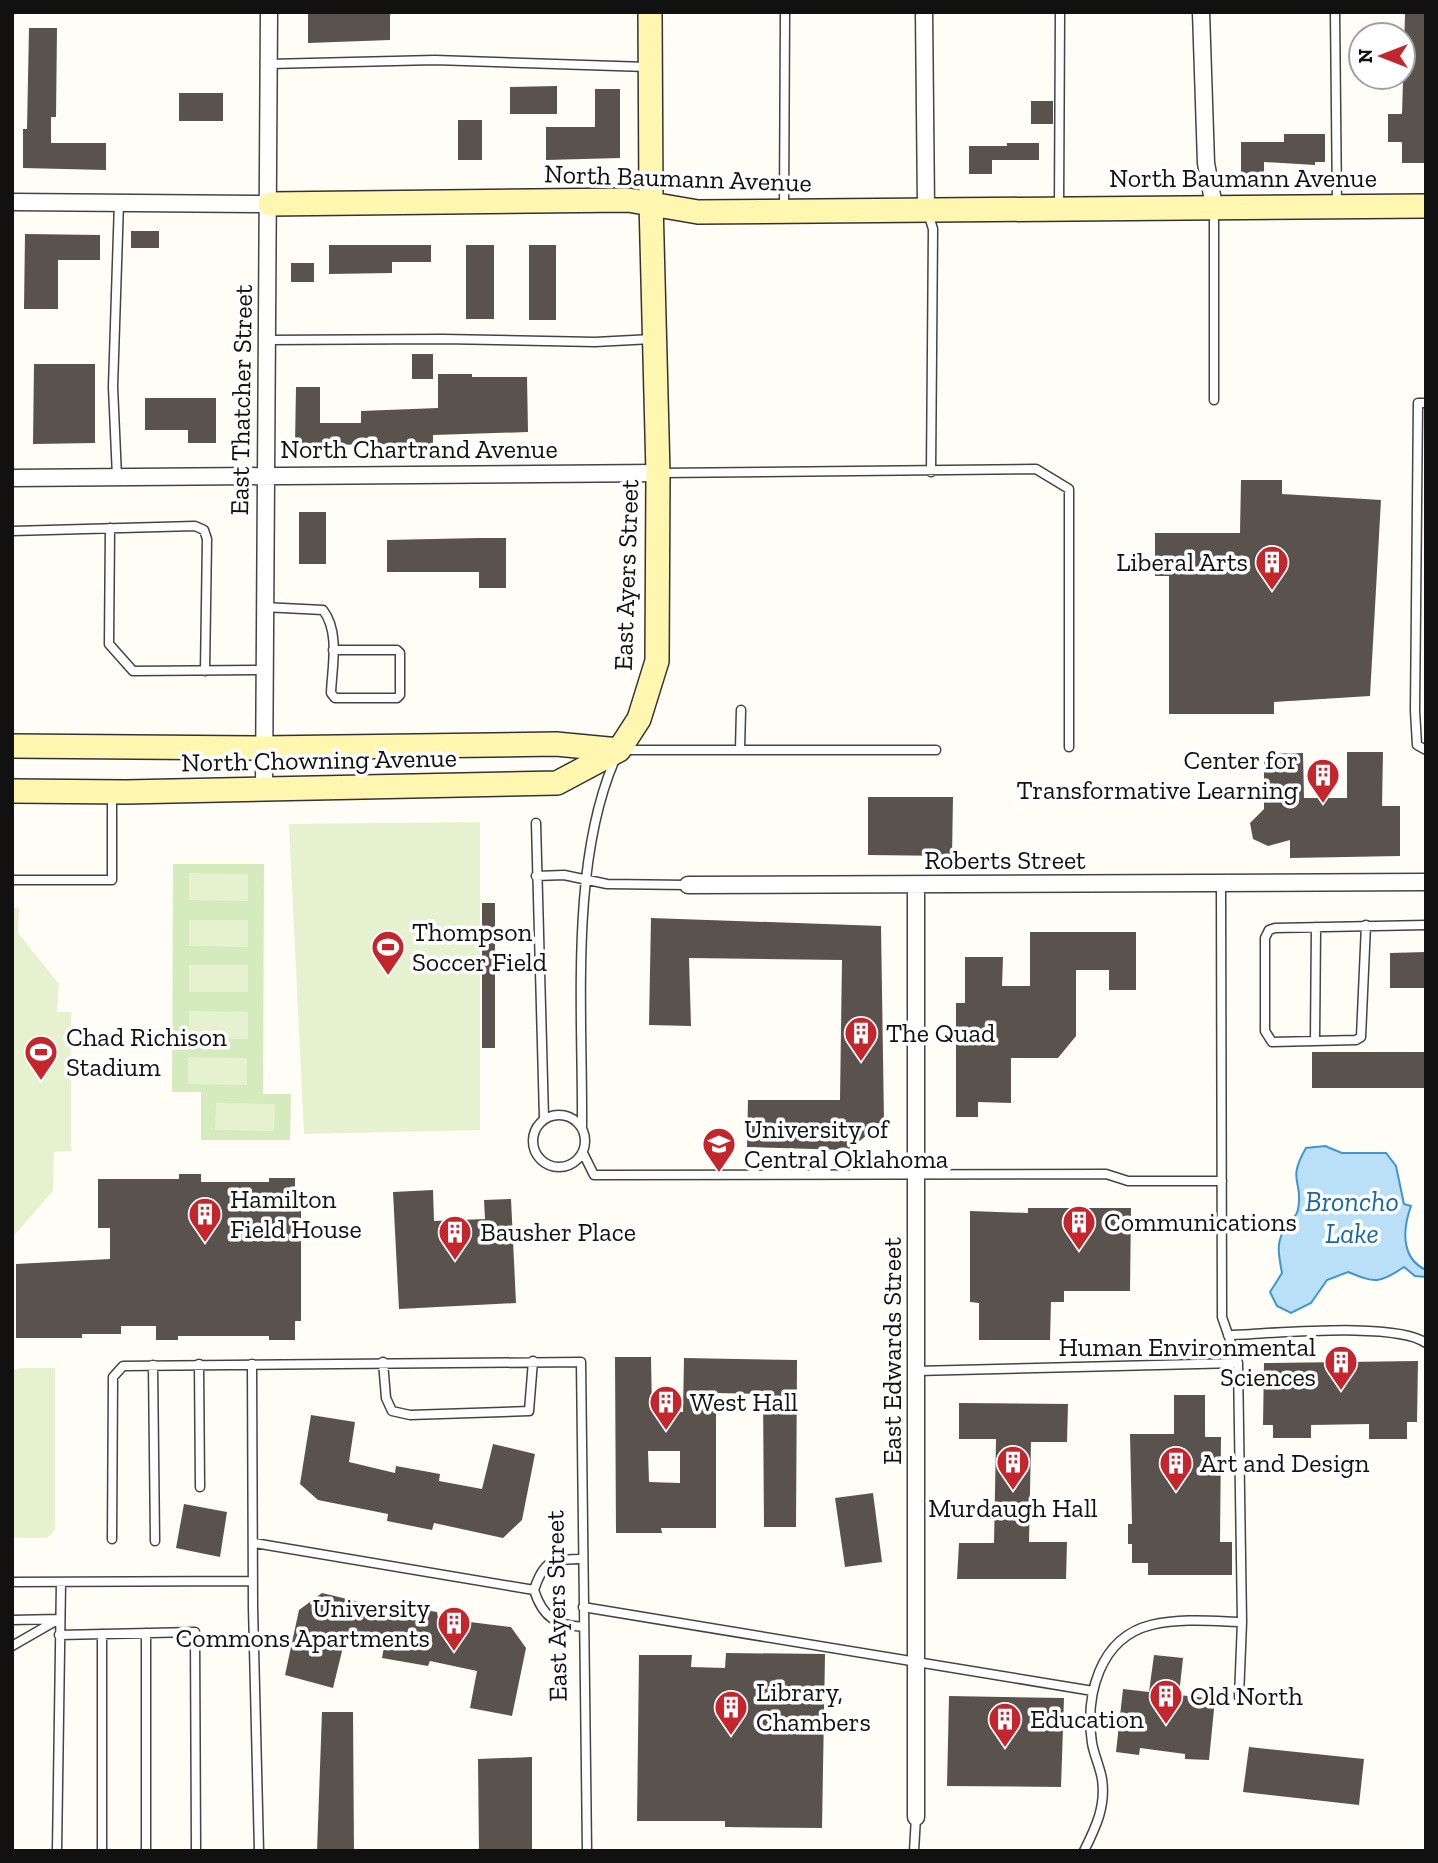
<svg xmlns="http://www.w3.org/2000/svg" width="1438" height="1863" font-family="'Zilla Slab',serif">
<rect width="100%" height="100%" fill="#fffdf5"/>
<!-- green -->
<path fill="#d5ebbd" d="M173 864H264L263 1094H291L290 1140H201V1092H172Z"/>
<!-- pitch -->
<path fill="#e6f2cf" d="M480 822V1130L304 1134 289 824Z
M189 873 248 874V901L189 900Z
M12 908H19L18 933 59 984 57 1012H71V1151L54 1152 53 1191 12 1238Z
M189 920H248V947L189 946Z
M189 965H248V992H189Z
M189 1011 248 1012V1039L189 1038Z
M188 1057 247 1058V1085L188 1084Z
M216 1103 275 1104 274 1131 215 1130Z
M22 1368H55V1530L47 1538H12V1370Z"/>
<!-- water -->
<path fill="#b9e0f7" stroke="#3f96cf" stroke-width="2" d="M1325 1146 1342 1153H1386L1396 1166 1404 1204 1411 1206C1403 1228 1400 1258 1426 1270V1277L1415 1276 1404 1267C1378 1284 1376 1283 1348 1272L1327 1280 1311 1303 1291 1313 1277 1306 1270 1292 1282 1273C1279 1256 1275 1242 1286 1227 1290 1221 1297 1217 1298 1209 1304 1181 1286 1182 1306 1148Z"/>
<!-- building -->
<path fill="#5a524d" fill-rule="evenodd" d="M308 12H390V40L308 43Z
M1405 14H1426V163H1402V142H1388V114H1402Z
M29 28H57L56 117H51V143H106V170L23 168V129H27Z
M557 86V114H510V87Z
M595 89H620V158L546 160V127H595Z
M179 93H223V121H179Z
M1031 101H1053V124H1031Z
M458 120H482V160H458Z
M1284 134H1325V162H1315V165L1264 162V174H1241V142H1284Z
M1007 143H1039V160H992V174H969V146H1007Z
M131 231H159V248H131Z
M25 234 100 235V260H58V309H24Z
M329 245H431V262H392V273L329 274Z
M466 245H494V319H466Z
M529 245H556V320H529Z
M291 263H314V282H291Z
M412 354H433V379H412Z
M34 364H95V443L33 444Z
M438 374H472V377H527L528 432 433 435V444L295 445 296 387H320V423H361V411L438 408Z
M145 398H216V443H188V430H145Z
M1241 480H1282V494L1381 500 1370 696 1274 702V714H1169V576H1155V533H1240Z
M299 512H326V564H299Z
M479 538H506V588H479V572H387V540Z
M1347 752H1383L1382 806H1400V856L1290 858V840L1268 846 1253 839 1250 823 1264 809V754L1303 753 1304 798H1347Z
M868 797H953L952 856 868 855Z
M482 903H495V1048H482Z
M651 918 881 926 884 1122 848 1150 747 1147 748 1100H840L842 960 689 958 691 1026 649 1025Z
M1030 932H1136V990H1109V970H1076V1036L1058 1058H1011V1103L978 1102V1117H956V1003H965V957H1003L1002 986H1030Z
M1426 952V988H1390V953Z
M1312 1052H1426V1088H1312Z
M179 1174H201V1182H269V1178H295V1197H301V1321H295V1340H269V1336H178V1340H156V1326H121V1334H82V1338H16V1264L110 1259V1228H98V1179H179Z
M433 1190 434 1221 485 1219 484 1200 511 1199 516 1303 399 1309 393 1192Z
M1028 1208H1131L1130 1291H1064V1302H1051L1050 1340H979V1303L970 1302V1211L1028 1213Z
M615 1357H651L652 1412H683L684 1358 797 1360 796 1527H764L763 1394 716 1393V1528H661L662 1533H616ZM648 1451H680V1483L649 1482Z
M1418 1361 1417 1422H1407V1439H1369V1424L1311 1425V1438H1273V1425H1263L1264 1363Z
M1174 1395H1205V1437H1221L1220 1542H1232V1575H1148V1563H1132V1544H1128V1524H1132L1130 1434H1174Z
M959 1403 1068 1404 1067 1442H1031L1029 1542H1067L1066 1579H957L959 1543H994L996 1439H959Z
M311 1415 355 1422 349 1462 395 1473 396 1466 440 1474 439 1481 482 1489 493 1444 535 1454 522 1520 503 1538 434 1523 432 1530 387 1521 388 1514 318 1500 300 1484Z
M873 1493 882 1562 845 1567 835 1498Z
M184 1504 227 1512 220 1557 176 1548Z
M322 1593 389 1609 390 1604 437 1612 438 1618 511 1627 526 1648 512 1716 470 1708 477 1671 430 1661 428 1666 382 1658 384 1647 345 1639 333 1688 285 1675 299 1610Z
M726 1653 825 1654 822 1828 725 1827V1821H637L639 1655H692L691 1667 725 1668Z
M1154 1655 1183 1658 1179 1695 1215 1699 1209 1760 1185 1759V1754L1140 1748 1139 1755 1116 1752 1123 1689 1149 1692Z
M949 1696 1064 1698 1061 1787 947 1786Z
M322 1712H353L354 1851H317Z
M1249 1747 1364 1759 1359 1805 1243 1792Z
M532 1757V1851H479L478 1759Z"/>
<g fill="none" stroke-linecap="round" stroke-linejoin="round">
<defs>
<path id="lane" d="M1335 12 1337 206
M269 64 435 60 647 67
M1059 207 1060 12
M784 210 785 12
M928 213 933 229 931 472
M267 340 443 339 595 342 652 339
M1214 400V209
M1426 403H1418L1415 711 1417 745 1426 750
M660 473 1036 469 1069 489V747
M117 477 113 387 119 202
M110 528 109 644 133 671 262 670
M12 531 195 526 204 530 207 539 205 671
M263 607 323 610C340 632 332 667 331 693L335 698H397L400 695V653L397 650H333
M740 749 741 710
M624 750H936
M536 823 544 1118
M536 876 564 875 607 884 688 885
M12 880H112V795
M1221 884 1222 1317 1238 1363 1242 1622 1239 1697
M1366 925 1361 1037 1356 1040 1272 1042 1265 1031V938L1269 930 1275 928 1426 925
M1315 1041 1316 927
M533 1141a26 26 0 1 1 52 0a26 26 0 1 1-52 0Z
M582 1127C583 1014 569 862 616 757
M583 1153 594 1175H607L1106 1174 1128 1181H1222
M1228 1335C1270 1334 1396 1321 1426 1343
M383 1362 386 1398 392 1411 410 1415 529 1411 533 1361
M199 1364 200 1487
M252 1364 253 1607 259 1851
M153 1365 155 1541
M916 1371 1238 1363
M112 1539 113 1377 123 1366 581 1362 587 1851
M254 1543 534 1590
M582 1559C552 1560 544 1559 534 1590 543 1618 556 1625 584 1627
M12 1582 253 1581
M583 1607 1093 1691
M12 1620 59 1619 12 1646
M102 1634V1851
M59 1635 195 1632 196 1851
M57 1851 61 1582
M146 1851V1633
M914 1851 916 1817
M1084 1851C1096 1827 1106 1806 1102 1779 1100 1767 1094 1755 1092 1743 1085 1696 1099 1638 1151 1625 1181 1618 1212 1621 1242 1622"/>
<path id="street" d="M924 12 926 208
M1201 12 1206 163 1214 206
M12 202 270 204
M12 478 658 473
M264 789 269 12
M688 885 1426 882
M916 885V1817"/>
<path id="secondary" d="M270 204 628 200 698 212 1426 206
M12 746 262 748 556 744 619 750
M619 750 639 719 657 661 658 473 651 202 650 12
M12 791 126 792 557 783 619 750"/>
</defs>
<!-- lane casing -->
<use href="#lane" stroke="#444" stroke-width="11"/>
<!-- street casing -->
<use href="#street" stroke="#444" stroke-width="19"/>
<!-- secondary casing -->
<use href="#secondary" stroke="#333" stroke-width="26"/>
<!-- lane -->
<use href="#lane" stroke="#fff" stroke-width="8"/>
<!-- street -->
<use href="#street" stroke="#fff" stroke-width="16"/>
<!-- secondary -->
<use href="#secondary" stroke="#fff6b0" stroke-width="23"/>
</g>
<!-- icons -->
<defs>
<symbol id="building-pin" viewBox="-11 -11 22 30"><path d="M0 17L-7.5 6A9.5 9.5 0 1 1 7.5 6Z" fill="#c4262e" stroke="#fff"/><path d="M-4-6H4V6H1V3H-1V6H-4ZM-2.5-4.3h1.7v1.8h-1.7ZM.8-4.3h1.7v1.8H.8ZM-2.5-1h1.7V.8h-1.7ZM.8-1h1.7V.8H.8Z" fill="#fff"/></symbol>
<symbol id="stadium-pin" viewBox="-11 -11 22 30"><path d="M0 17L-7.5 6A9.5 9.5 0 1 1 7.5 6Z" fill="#c4262e" stroke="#fff"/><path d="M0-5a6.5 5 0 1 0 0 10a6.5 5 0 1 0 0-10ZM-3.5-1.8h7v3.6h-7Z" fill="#fff"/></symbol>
<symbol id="university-pin" viewBox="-11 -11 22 30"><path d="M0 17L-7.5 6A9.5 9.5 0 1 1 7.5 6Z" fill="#c4262e" stroke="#fff"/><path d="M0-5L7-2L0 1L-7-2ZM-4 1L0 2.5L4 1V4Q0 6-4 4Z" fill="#fff"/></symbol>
</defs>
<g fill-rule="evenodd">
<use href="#building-pin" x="1253" y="543" width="38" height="52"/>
<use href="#building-pin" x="1304" y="756" width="38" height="52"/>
<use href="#stadium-pin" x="369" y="928" width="38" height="52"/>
<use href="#building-pin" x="842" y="1014" width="38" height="52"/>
<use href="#stadium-pin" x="22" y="1033" width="38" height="52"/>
<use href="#university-pin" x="700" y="1125" width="38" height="52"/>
<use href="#building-pin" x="186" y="1195" width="38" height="52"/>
<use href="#building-pin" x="1060" y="1203" width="38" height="52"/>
<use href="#building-pin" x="436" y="1213" width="38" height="52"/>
<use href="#building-pin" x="1322" y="1343" width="38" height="52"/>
<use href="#building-pin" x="647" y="1383" width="38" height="52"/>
<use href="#building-pin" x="994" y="1443" width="38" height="52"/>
<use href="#building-pin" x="1157" y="1444" width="38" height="52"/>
<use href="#building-pin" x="435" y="1604" width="38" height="52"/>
<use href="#building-pin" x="1147" y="1677" width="38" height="52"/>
<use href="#building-pin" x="712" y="1688" width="38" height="52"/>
<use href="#building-pin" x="986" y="1700" width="38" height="52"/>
</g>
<g text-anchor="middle" stroke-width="7" stroke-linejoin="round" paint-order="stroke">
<!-- street labels -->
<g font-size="26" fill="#111" stroke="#fff">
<text transform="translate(678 178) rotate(2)" y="9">North Baumann Avenue</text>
<text x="1243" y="187">North Baumann Avenue</text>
<text transform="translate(241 400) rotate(-89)" y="9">East Thatcher Street</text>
<text x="419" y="458">North Chartrand Avenue</text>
<text transform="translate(626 575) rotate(-88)" y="9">East Ayers Street</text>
<text transform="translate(319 760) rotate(-1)" y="9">North Chowning Avenue</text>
<text x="1005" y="869">Roberts Street</text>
<text transform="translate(892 1351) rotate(-90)" y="9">East Edwards Street</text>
<text transform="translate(556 1606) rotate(-91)" y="9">East Ayers Street</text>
</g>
<!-- poi labels -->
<g font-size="26" fill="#111" stroke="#fff" text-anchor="start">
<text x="1248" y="571" text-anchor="end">Liberal Arts</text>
<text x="1298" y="769" text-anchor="end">Center for<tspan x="1298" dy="30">Transformative Learning</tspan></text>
<text x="412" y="941">Thompson<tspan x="412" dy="30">Soccer Field</tspan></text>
<text x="886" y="1042">The Quad</text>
<text x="66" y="1046">Chad Richison<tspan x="66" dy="30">Stadium</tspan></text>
<text x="744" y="1138">University of<tspan x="744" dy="30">Central Oklahoma</tspan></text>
<text x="230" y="1208">Hamilton<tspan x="230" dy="30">Field House</tspan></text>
<text x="1104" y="1231">Communications</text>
<text x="480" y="1241">Bausher Place</text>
<text x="1316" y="1356" text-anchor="end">Human Environmental<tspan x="1316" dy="30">Sciences</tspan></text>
<text x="690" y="1411">West Hall</text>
<text x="1200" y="1472">Art and Design</text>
<text x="1013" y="1517" text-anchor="middle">Murdaugh Hall</text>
<text x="430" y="1617" text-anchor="end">University<tspan x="430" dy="30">Commons Apartments</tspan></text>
<text x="756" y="1701">Library,<tspan x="756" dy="30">Chambers</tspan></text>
<text x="1190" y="1705">Old North</text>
<text x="1030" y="1728">Education</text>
</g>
<!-- water labels -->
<g font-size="28" font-style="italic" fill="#1768a6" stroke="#fff">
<text x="1352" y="1211">Broncho<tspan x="1352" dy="32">Lake</tspan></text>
</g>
</g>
<!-- border -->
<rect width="1438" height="1863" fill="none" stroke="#111111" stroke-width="28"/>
<!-- north arrow -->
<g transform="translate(1382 56) rotate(270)"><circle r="33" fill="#ffffff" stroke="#a0a0a0" stroke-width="2"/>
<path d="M0-5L12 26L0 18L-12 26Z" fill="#c4262e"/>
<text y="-10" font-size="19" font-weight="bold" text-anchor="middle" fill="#111111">N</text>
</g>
</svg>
